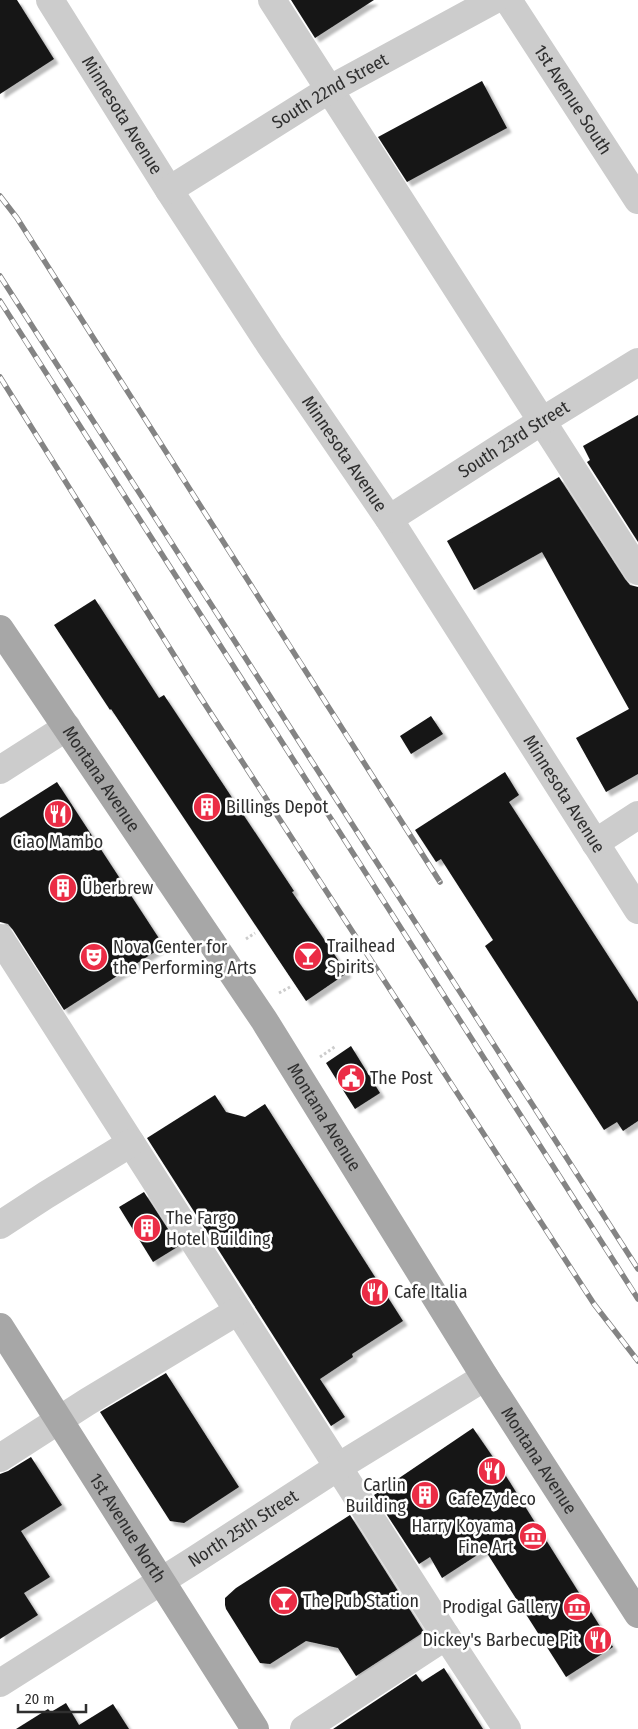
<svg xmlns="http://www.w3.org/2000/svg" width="638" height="1729" font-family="'Fira Sans Condensed',sans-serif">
<defs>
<filter id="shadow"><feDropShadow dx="4.5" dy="4.5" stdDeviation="1" flood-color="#0004"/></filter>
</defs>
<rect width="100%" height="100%" fill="#fff"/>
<!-- building -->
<path fill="#161616" filter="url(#shadow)" d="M0 0H17L54 59 0 94Z
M291 0H374L315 38Z
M482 81 507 128 407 182 378 137Z
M638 415V542L587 462 590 460 583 446Z
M559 477 625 579 630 585 638 587V774L606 792 576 738 629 709 542 552 474 590 447 541Z
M95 599 159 698 164 695 294 891 292 892 347 973 306 1001 111 709 110 710 54 625Z
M431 716 443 734 411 754 400 736Z
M505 772 519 795 509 802 638 1002V1121L623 1131 617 1122 604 1130 485 946 493 940 441 859 436 862 415 830Z
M57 782 164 946 64 1010 13 930 8 924 0 922V818Z
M351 1046 380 1093 355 1109 326 1063Z
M215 1095 226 1112 245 1117 265 1104 403 1321 352 1354 353 1357 320 1379 345 1417 331 1426 147 1138Z
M144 1192 179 1246 153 1262 119 1207Z
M166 1373 239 1487 184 1523 170 1521 100 1412Z
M473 1428 506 1476 613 1647 566 1677 485 1550 442 1578 430 1557 419 1564 374 1495Z
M31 1457 62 1505 21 1531 50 1577 24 1593 38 1615 0 1639V1474L8 1471Z
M350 1515 424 1632 356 1676 338 1648 306 1641 270 1664 260 1663 226 1609 225 1605V1598L236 1588Z
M444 1668 483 1729H333L416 1674 422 1682Z
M66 1703 79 1725 113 1704 129 1729H16L48 1709 51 1712Z"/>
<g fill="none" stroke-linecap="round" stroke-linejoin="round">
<!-- path -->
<path stroke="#ccc" stroke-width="3" stroke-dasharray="2.5 2.5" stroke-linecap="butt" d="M246 939 255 933
M279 993 290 987
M320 1057 336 1046"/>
<!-- minor -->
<g stroke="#ccc" stroke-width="28">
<path id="s1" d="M50 0 169 190 270 345 389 519 638 910"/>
<path d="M272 0 638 571"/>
<path id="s2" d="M508 0 638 200"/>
<path id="s3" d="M169 190 330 89 494 0"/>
<path id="s4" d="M389 519 542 421 638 362"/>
<path d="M0 770 67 727"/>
<path d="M595 843 638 815"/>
<path d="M0 938 446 1636 507 1729"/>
<path d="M0 1225 46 1195 131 1143"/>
<path d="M0 1458 87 1402 238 1311"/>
<path id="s5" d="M0 1683 196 1559 338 1467 485 1377"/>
<path d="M304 1729 446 1636"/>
</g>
<!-- major -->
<g stroke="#a7a7a7" stroke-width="28">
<path id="s6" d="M0 629 264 1020 485 1377 638 1614"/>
<path id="s7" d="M0 1327 255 1729"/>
</g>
<defs>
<path id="rail" d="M0 196 17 218 440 882
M0 276 638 1269
M0 301 638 1299
M0 377 199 695 594 1304 638 1361"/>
</defs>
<!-- rail casing -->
<use href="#rail" stroke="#848484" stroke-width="5.5"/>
<!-- rail -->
<use href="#rail" stroke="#fff" stroke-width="4" stroke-dasharray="11" stroke-linecap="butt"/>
</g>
<!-- icons -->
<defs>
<symbol id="building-disc" viewBox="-11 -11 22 22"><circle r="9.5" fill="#eb2c45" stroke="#fff"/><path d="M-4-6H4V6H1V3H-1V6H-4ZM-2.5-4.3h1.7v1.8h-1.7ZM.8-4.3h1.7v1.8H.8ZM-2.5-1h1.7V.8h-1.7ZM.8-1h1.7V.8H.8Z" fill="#fff"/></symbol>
<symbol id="restaurant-disc" viewBox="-11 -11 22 22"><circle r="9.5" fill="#eb2c45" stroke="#fff"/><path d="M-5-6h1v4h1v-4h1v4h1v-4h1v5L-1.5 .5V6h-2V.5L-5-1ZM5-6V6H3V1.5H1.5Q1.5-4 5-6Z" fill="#fff"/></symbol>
<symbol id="bar-disc" viewBox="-11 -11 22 22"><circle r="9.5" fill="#eb2c45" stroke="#fff"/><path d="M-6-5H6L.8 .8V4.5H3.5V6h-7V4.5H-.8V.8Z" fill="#fff"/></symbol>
<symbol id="theatre-disc" viewBox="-11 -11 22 22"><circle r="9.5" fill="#eb2c45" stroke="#fff"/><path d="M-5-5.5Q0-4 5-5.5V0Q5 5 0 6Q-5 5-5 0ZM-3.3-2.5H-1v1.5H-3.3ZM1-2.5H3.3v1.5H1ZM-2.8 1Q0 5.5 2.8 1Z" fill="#fff"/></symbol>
<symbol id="civic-disc" viewBox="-11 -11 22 22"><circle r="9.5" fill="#eb2c45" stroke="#fff"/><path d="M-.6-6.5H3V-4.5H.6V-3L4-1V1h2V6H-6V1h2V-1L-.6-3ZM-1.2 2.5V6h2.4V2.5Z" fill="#fff"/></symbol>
<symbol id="museum-disc" viewBox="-11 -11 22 22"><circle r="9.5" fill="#eb2c45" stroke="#fff"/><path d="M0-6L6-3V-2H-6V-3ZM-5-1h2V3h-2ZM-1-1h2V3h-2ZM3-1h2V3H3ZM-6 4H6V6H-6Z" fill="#fff"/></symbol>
</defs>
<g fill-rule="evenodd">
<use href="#building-disc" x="191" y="791" width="32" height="32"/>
<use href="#restaurant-disc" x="42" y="798" width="32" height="32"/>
<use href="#building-disc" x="47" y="872" width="32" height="32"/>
<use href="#bar-disc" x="292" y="940" width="32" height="32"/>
<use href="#theatre-disc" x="78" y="941" width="32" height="32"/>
<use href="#civic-disc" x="335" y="1062" width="32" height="32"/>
<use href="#building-disc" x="131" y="1212" width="32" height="32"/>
<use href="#restaurant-disc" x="359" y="1276" width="32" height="32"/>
<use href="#restaurant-disc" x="476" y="1455" width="32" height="32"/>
<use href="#building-disc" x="409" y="1479" width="32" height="32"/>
<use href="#museum-disc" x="517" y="1520" width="32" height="32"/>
<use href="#bar-disc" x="268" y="1585" width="32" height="32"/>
<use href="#museum-disc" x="561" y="1591" width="32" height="32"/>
<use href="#restaurant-disc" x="582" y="1624" width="32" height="32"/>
</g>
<g text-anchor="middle" stroke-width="5" stroke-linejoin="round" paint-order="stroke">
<!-- street labels -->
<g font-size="18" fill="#2f2f2f" stroke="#fff">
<text dy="6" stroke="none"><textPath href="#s3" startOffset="189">South 22nd Street</textPath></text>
<text dy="6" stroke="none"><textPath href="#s2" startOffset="119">1st Avenue South</textPath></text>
<text dy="6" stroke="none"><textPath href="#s1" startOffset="136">Minnesota Avenue</textPath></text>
<text dy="6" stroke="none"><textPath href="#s4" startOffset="148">South 23rd Street</textPath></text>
<text dy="6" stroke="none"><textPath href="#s1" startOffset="541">Minnesota Avenue</textPath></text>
<text dy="6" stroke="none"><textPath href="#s6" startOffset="181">Montana Avenue</textPath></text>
<text dy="6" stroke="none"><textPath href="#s1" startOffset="946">Minnesota Avenue</textPath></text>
<text dy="6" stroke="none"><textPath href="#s6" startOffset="586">Montana Avenue</textPath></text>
<text dy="6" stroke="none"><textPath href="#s6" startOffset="991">Montana Avenue</textPath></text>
<text dy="6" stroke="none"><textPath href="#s7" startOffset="238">1st Avenue North</textPath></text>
<text dy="6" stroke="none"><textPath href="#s5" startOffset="288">North 25th Street</textPath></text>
</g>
<!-- poi labels -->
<g font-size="18" fill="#2f2f2f" stroke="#fff" text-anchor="start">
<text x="226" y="813">Billings Depot</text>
<text x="58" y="848" text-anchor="middle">Ciao Mambo</text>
<text x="82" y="894">Überbrew</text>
<text x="327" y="952">Trailhead<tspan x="327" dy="21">Spirits</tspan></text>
<text x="113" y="953">Nova Center for<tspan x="113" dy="21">the Performing Arts</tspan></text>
<text x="370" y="1084">The Post</text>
<text x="166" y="1224">The Fargo<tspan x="166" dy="21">Hotel Building</tspan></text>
<text x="394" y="1298">Cafe Italia</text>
<text x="406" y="1491" text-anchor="end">Carlin<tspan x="406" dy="21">Building</tspan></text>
<text x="492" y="1505" text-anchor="middle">Cafe Zydeco</text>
<text x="514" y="1532" text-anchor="end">Harry Koyama<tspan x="514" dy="21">Fine Art</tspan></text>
<text x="303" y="1607">The Pub Station</text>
<text x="558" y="1613" text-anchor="end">Prodigal Gallery</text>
<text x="579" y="1646" text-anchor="end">Dickey's Barbecue Pit</text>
</g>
</g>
<!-- scale -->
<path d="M18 1704v8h68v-8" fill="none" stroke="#2f2f2f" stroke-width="2.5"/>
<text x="25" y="1704" font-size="15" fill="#2f2f2f" stroke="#ffffff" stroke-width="4" paint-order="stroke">20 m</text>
</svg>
